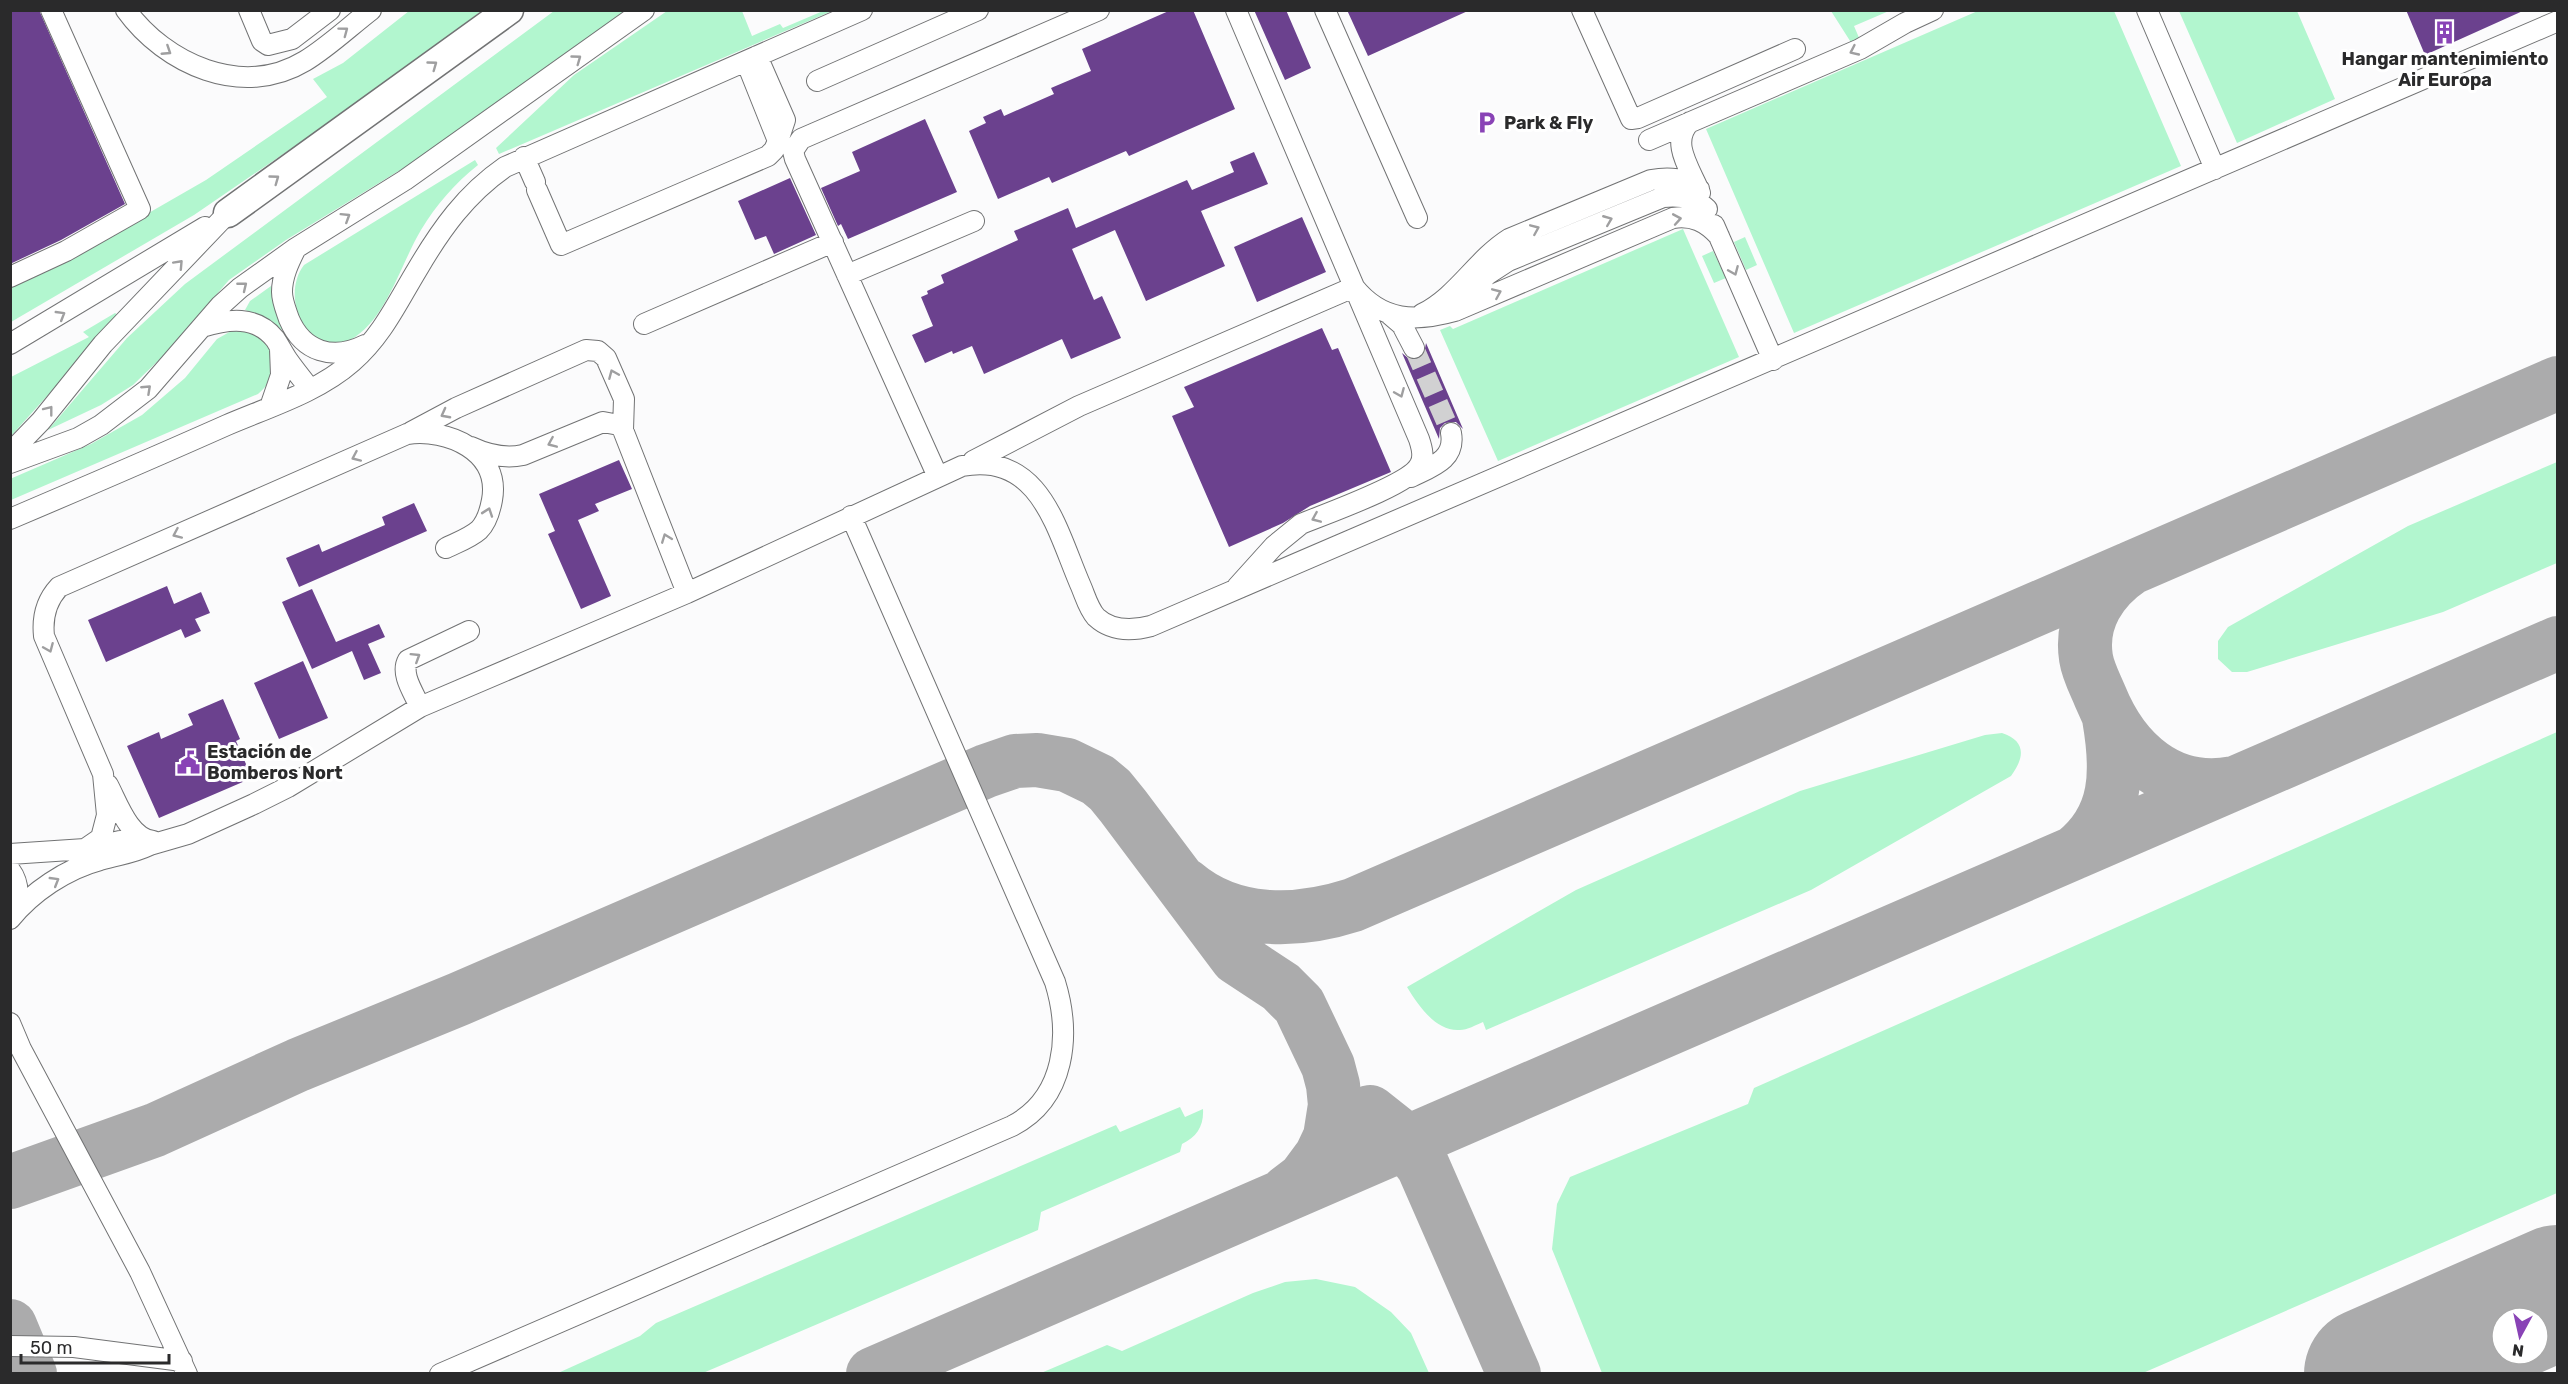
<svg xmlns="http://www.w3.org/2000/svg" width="2568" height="1384" font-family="Rubik,sans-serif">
<rect width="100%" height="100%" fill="#fbfbfc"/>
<!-- green -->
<path fill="#b2f6cf" d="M1980 10 2114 11 2181 166 1794 333 1706 129Z
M409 11H481L390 81 194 215 11 322V287L86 249 206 180 327 97 313 79 343 63Z
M554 11H626L423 156 286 240 229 280 164 355 133 385 101 405 48 430 127 338 185 284Z
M667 11H742L752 36 780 24 783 28 823 11H832L499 154 496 148 574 75Z
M1831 11H1889L1854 26 1860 40 1852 44Z
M2179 11H2297L2335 99 2237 143Z
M475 160 478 165C455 183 436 205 421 230 401 263 386 321 350 340 308 362 279 297 304 265Z
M1683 229 1739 357 1498 461 1440 330 1450 326 1453 329Z
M1745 237 1757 265 1746 270 1734 242Z
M1713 251 1726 278 1714 283 1702 256Z
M271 286 275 309 285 332 264 317 245 310 250 301Z
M115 313 119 316 11 436V377L89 337 83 332Z
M233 330C271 330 289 369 258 394L11 500 10 479 91 444 142 415 185 378 217 339Z
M2557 462V563L2443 612 2247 672H2232L2218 659V641L2228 627 2408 526Z
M2557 732V1193L2143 1373H1602L1552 1249 1557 1204 1570 1177 1748 1104 1754 1088Z
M2002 733C2026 741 2025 757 2011 776L1811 890 1486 1030 1483 1022C1476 1025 1467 1030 1460 1030 1436 1032 1418 1005 1407 987L1576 890 1800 791 1985 735Z
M1180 1107 1185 1117 1203 1109C1204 1126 1197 1137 1182 1144L1180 1152 1041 1212 1038 1230 703 1373H558L640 1336 656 1323 1116 1125 1120 1132Z
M1316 1279 1355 1287 1391 1312 1411 1333 1429 1373H1041L1107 1345 1122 1351 1253 1293 1285 1282Z"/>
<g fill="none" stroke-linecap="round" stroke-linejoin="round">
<!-- taxiway -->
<path stroke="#ababac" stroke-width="54" d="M2131 568C2101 588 2080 620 2086 658 2088 671 2095 684 2100 696 2123 753 2170 796 2234 783
M2074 853C2119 818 2118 770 2109 718
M1184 884C1232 925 1297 923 1353 905L2558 383
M1370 1112 1399 1135 1423 1166 1514 1374
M10 1182 155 1130 298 1065 459 999 986 771 1015 761 1037 760 1067 765 1098 780 1110 790 1123 806 1237 958 1281 987 1299 1005 1328 1066 1333 1085 1335 1105 1330 1137 1321 1156 1304 1179 1287 1192
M10 1326 30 1374
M873 1374 2558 643"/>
<!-- runway -->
<path stroke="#ababac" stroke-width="134" d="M2371 1374 2558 1292"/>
</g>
<!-- building -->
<path fill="#6b418e" d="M10 10H39L125 204 61 240 10 264Z
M1171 10H1193L1235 109 1129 156 1126 151 1052 183 1049 177 998 199 969 131 986 123 983 117 1001 109 1004 116 1054 94 1051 88 1091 71 1082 49Z
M1254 10H1286L1311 68 1285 80Z
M1347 10H1470L1368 56Z
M2406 10H2525L2425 55Z
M925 119 957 192 848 239 841 224 838 226 821 188 860 171 852 152Z
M1254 152 1268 184 1201 211 1225 266 1146 301 1115 230 1072 249 1094 300 1102 296 1121 338 1071 359 1062 339 984 374 972 346 953 354 952 351 925 363 912 335 933 326 921 297 928 294 927 291 944 283 941 275 1018 240 1014 231 1068 208 1076 228 1187 180 1192 190 1234 172 1230 162Z
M790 178 816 235 774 254 766 236 755 240 738 201Z
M1302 217 1326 272 1257 302 1234 247Z
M1322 328 1332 350 1338 348 1391 472 1310 506 1283 523 1229 547 1172 416 1194 407 1184 387Z
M1426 343 1463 429 1456 422 1445 423 1440 428 1439 439 1402 353 1408 358 1419 359 1424 354Z
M619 460 632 489 595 504 599 511 578 520 611 596 581 609 548 534 555 531 539 494Z
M414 503 427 531 299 587 286 558 319 544 322 552 385 525 382 517Z
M167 586 174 604 201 592 210 613 195 619 201 631 185 638 181 629 106 662 88 620Z
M312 589 336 642 379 624 385 637 368 644 381 673 364 680 352 651 312 669 282 602Z
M303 661 328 718 279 739 254 683Z
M223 699 240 739 236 741 252 778 159 818 127 746 159 732 161 739 193 725 188 714Z"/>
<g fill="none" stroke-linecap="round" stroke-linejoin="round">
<!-- minor-tunnel -->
<path stroke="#d1d1d2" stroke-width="20" stroke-dasharray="20 10" stroke-linecap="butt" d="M1414 348 1451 433"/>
<defs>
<path id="minor" d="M126 10C165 64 242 99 305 61 328 47 349 27 371 10
M249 10 262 41 268 45 292 39 330 10
M1236 10 1419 439C1422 448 1425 458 1419 466 1408 485 1325 514 1301 524L1274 546 1237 587
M1325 10 1417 218
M1582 10 1631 119 1638 118 1795 49
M2147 10 2215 169
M746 61 778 141 785 120 757 56
M817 81 978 10
M1690 122C1669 142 1691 170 1700 193
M1649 140 1860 49 1905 23 1933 10
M524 157 535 182
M537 190 561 245 768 156 774 150 778 141
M1714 225 1773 360
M296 248C289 262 282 276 282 292 282 301 286 310 289 319 303 352 333 361 365 345
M847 275 974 221
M10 277 66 251 140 209 51 10
M1470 292 1488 274 1508 261 1663 197C1680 195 1695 197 1707 209
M1388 313 1402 325 1414 348
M1422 314C1457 297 1476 260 1509 239L1651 180C1668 177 1685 177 1699 189
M644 324 833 242
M202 327C228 319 256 315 275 339 279 345 283 353 287 359 294 369 302 379 310 389
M10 344 205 227
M270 407 281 375 280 349
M411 432 456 408 586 350 598 351 606 358 624 399 623 430
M471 447C488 455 504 459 523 455L603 422 619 425 623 430 687 593
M10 453 41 421 103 344 228 213
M973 461 1079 406 1354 287C1382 322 1416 322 1455 311L1673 218C1693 215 1706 222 1719 236
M10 463 78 438 101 425 148 389 220 306 240 288 296 248 405 180 644 10
M938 477 795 159 793 151 801 139 1099 10
M1411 477C1431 467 1456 460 1451 433
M10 519C83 488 155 457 227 425 269 407 318 392 352 362 382 336 397 303 417 270 441 229 466 194 505 167L862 10
M420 707C414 693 400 674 408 660L469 631
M108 785C118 804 129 838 153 841
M150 845 188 834 254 804 288 787 420 707 687 593 962 466C1040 452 1056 528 1080 584 1085 595 1088 608 1096 617 1111 631 1132 631 1151 626L2558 21
M85 849 101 838 107 815 103 774 44 636C42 617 46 601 59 587L407 434C447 428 501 451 492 500 490 511 487 522 479 530 470 538 456 543 446 548
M10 854 85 849 120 841 150 845C131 854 120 854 100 860 66 869 32 892 10 919
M10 870C21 885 19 900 12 916
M10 1023 21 1049 140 1272 187 1374
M10 1346 74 1347 182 1361
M440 1374 1012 1126C1066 1098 1071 1034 1055 982L851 516"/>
<path id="highway" d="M228 213 509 10"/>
</defs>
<!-- minor casing -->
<use href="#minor" stroke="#727374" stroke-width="22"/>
<!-- highway casing -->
<use href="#highway" stroke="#727374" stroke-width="31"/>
<!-- minor -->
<use href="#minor" stroke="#fff" stroke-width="20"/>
<!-- highway -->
<use href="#highway" stroke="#fff" stroke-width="28"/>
</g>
<!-- one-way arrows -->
<defs><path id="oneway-chevron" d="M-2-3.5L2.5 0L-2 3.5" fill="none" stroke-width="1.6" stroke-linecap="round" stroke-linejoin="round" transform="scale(1.5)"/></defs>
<g stroke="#9f9fa0">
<use href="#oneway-chevron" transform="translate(344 31) rotate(-37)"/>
<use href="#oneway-chevron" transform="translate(167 51) rotate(33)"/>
<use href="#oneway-chevron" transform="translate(1854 51) rotate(155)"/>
<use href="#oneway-chevron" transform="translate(577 59) rotate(-36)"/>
<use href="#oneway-chevron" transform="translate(433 65) rotate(-36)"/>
<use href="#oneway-chevron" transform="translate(275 179) rotate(-36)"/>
<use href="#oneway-chevron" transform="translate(346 217) rotate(-32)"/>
<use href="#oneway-chevron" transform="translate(1677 219) rotate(-10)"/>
<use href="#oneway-chevron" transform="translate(1608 220) rotate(-22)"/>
<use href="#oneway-chevron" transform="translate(1535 229) rotate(-23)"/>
<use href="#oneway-chevron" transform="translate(179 264) rotate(-47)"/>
<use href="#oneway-chevron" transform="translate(1734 271) rotate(67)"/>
<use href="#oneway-chevron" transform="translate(243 286) rotate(-39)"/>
<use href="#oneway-chevron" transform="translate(1497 293) rotate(-23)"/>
<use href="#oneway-chevron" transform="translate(61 315) rotate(-31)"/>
<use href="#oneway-chevron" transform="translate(613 374) rotate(-113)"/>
<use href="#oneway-chevron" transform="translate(147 389) rotate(-43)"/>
<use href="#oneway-chevron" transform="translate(1400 393) rotate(67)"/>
<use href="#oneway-chevron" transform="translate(49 410) rotate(-52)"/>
<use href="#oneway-chevron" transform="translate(445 414) rotate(152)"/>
<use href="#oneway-chevron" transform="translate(552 443) rotate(157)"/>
<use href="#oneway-chevron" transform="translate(356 457) rotate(156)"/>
<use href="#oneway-chevron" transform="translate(488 512) rotate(-71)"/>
<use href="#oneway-chevron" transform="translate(1316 518) rotate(157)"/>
<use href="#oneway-chevron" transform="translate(177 534) rotate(156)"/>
<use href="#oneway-chevron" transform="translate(666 538) rotate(-111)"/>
<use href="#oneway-chevron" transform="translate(49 648) rotate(67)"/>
<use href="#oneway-chevron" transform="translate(416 657) rotate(-32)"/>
<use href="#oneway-chevron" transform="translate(55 881) rotate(-31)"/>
</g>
<!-- icons -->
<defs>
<symbol id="building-bare" viewBox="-9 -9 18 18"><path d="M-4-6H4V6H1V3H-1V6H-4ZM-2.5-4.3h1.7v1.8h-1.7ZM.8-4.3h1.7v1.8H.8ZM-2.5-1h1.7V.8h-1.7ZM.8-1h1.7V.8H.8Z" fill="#8943b6" stroke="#fff" stroke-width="2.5" paint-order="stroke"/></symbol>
<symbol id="parking-bare" viewBox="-9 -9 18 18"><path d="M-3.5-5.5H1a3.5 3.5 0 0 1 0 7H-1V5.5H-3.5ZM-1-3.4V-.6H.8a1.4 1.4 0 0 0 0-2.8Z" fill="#8943b6" stroke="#fff" stroke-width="2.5" paint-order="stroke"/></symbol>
<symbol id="civic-bare" viewBox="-9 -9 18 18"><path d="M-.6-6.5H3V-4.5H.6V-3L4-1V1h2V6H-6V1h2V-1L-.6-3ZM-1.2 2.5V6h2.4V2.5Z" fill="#8943b6" stroke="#fff" stroke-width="2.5" paint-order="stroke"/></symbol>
</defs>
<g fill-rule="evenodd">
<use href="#building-bare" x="2428" y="16" width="33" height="33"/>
<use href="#parking-bare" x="1470" y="106" width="33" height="33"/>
<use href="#civic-bare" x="172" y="746" width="33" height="33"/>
</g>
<g text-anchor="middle" stroke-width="6" stroke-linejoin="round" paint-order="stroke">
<!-- poi labels -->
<g font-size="18" font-weight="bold" fill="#2a2a2b" stroke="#fff" text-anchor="start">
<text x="2445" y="65" text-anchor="middle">Hangar mantenimiento<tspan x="2445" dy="21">Air Europa</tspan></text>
<text x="1504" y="129">Park &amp; Fly</text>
<text x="207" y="758">Estación de<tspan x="207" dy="21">Bomberos Nort</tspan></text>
</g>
</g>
<!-- border -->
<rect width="2568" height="1384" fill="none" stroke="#2a2a2b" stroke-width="24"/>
<!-- north arrow -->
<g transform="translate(2520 1336) rotate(188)"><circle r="28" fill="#ffffff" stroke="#aaaaaa" stroke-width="1.5"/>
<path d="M0-4.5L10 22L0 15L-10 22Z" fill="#8943b6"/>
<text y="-9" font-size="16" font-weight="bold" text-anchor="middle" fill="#2a2a2b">N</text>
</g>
<!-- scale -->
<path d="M21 1354v9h148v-9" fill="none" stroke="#2a2a2b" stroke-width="3"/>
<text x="30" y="1354" font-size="18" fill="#2a2a2b" stroke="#ffffff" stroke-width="4.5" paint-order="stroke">50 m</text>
</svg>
